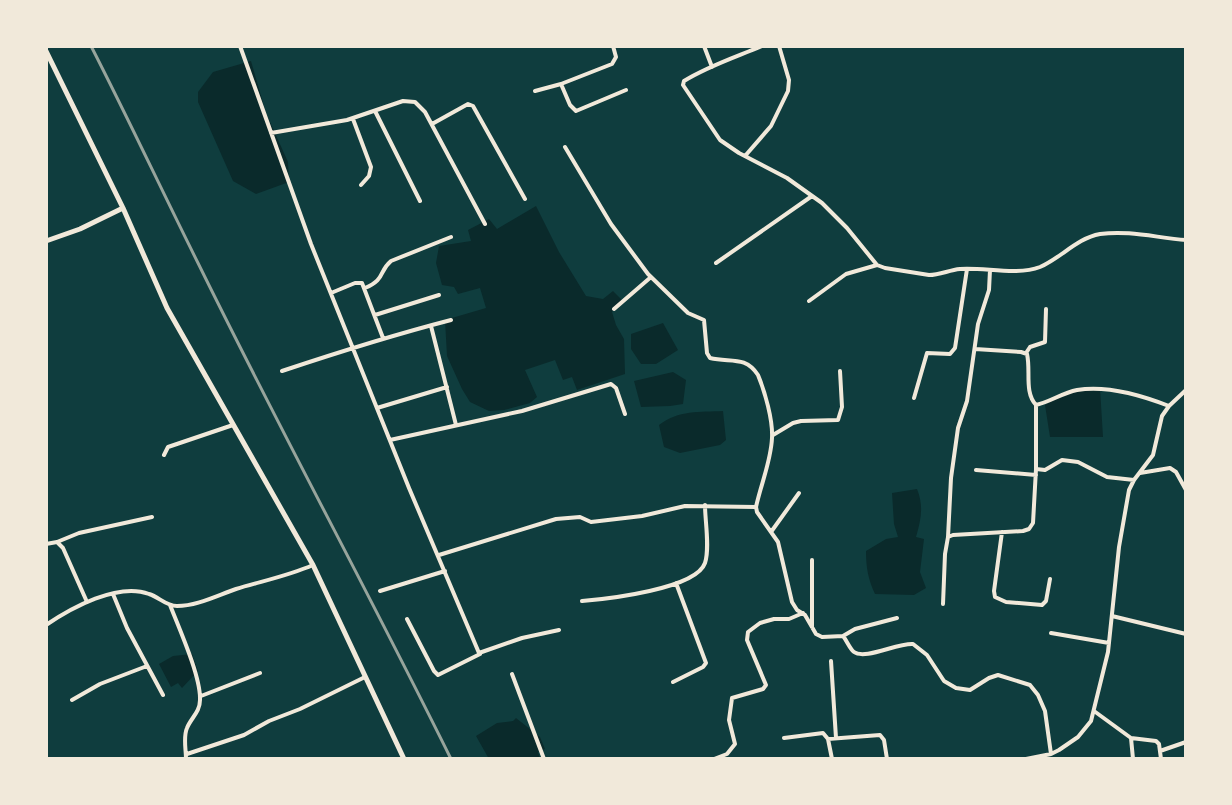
<svg xmlns="http://www.w3.org/2000/svg" width="1232" height="805" font-family="Mulish,sans-serif">
<rect width="100%" height="100%" fill="#0f3d3e"/>
<!-- water -->
<path fill="#0a2a2b" d="M251 61 266 113 288 162 289 182 256 194 233 181 198 102V92L213 72Z
M536 206 559 252 586 296 603 299 613 291 622 300 612 312 616 325 624 339 625 374 577 390 572 377 563 380 555 360 525 370 537 397 530 403 504 410 489 411 470 402 462 389 447 356 445 320 486 308 480 288 458 294 454 287 442 285 436 263 439 246 471 241 468 230 489 219 497 229Z
M663 323 678 350 656 364H641L631 349V334Z
M673 372 686 380 683 404 670 406 641 407 634 381Z
M1100 388 1103 437H1050L1045 405 1066 392Z
M723 411 726 440 720 445 680 453 664 447 659 425C678 410 700 412 723 411Z
M917 489C924 506 921 520 916 537L924 539 920 572 926 588 914 595 875 594C868 579 866 567 866 551L886 539 898 537 894 524 892 493Z
M192 654 198 671 182 688 178 683 171 687 159 664 173 656Z
M516 718 540 737 545 749 538 752 540 759H489L476 736 497 723 513 721Z"/>
<g fill="none" stroke-linecap="round" stroke-linejoin="round">
<!-- minor -->
<path stroke="#f1e9da" stroke-width="4" d="M240 46 311 244 409 488 479 653 522 638 559 630
M704 46 712 67
M762 46C736 57 708 66 684 81L683 85 720 140 739 153 787 178 822 203 847 228 877 265 885 268 929 275C940 275 949 270 960 269 984 267 1017 276 1040 267 1061 258 1077 238 1100 234 1130 230 1157 238 1186 240
M561 84 570 105 576 111 626 90
M535 91 561 84 612 64 616 57 613 46
M375 111 420 201
M353 119 371 167 369 176 361 185
M432 124 468 104 473 106 525 199
M271 133 347 120 403 101 415 102 425 112 485 224
M565 147 611 224 648 274 688 313 704 320 707 353 710 358C730 363 745 355 758 375 765 392 773 420 772 438 771 461 761 484 756 507L757 512 778 542 792 602 797 610 805 615 816 634 822 637 843 636C847 641 850 649 854 652 865 660 897 643 913 644L927 655 944 681 956 688 970 690 989 678 998 675 1030 685 1038 695 1045 711 1051 754
M745 156 771 126 788 91 789 80 779 46
M716 263 812 196
M365 288C386 279 378 272 391 261L451 237
M331 293 355 283H362L383 338
M809 301 846 274 877 265
M614 309 651 277
M375 315 439 295
M431 326 456 425
M975 349 1021 352 1027 354C1031 371 1024 392 1036 405 1050 402 1062 393 1077 390 1107 385 1141 395 1169 406
M1026 353 1030 347 1045 342 1046 309
M282 371C339 352 393 335 451 320
M914 398 927 353 950 354 955 348 967 269
M377 408 447 387
M773 435 793 423 801 421 838 420 842 407 840 371
M390 440 522 411 611 384 616 388 625 414
M164 455 168 447 233 425
M1036 469 1045 470 1062 460 1078 462 1107 477 1134 480
M976 470 1036 475
M1140 473 1170 468 1176 472 1186 490
M771 532 799 493
M1002 532 994 591 995 597 1006 602 1042 605 1046 601 1050 579
M948 537 951 478 958 428 967 401 978 324 989 290 990 270
M57 542 79 533 152 517
M46 544 57 542 63 548 87 602
M439 555 556 519 580 517 591 522 642 516 685 506 756 507
M380 591 445 571
M113 594 127 628 163 695
M582 601C607 599 696 589 705 563 710 548 705 521 705 505
M943 604 945 554 948 537 953 535 1023 531 1029 529 1033 523 1036 469V405
M170 605C179 628 201 677 200 700 200 712 191 718 187 728 183 737 186 749 186 759
M1112 616 1186 634
M407 619 434 671 438 675 480 654
M46 625C71 608 118 582 149 594 159 597 166 606 177 606 197 606 218 595 236 589 262 581 288 576 313 565
M812 627V560
M1051 633 1109 643
M843 636 855 629 897 618
M831 661 836 738
M512 674 544 759
M673 682 703 667 706 663 676 583
M201 696 260 673
M72 700 100 684 147 666
M1094 711 1131 738 1156 741 1159 744 1161 759
M784 738 823 733 828 739 832 759
M1131 738 1133 759
M828 739 880 735 884 740 887 759
M1160 751 1186 742
M187 754 244 735 269 721 300 709 365 677
M714 759 727 754 735 744 729 720 732 698 763 689 766 685 747 640 748 632 760 623 774 619H789L803 613
M1026 759 1051 754 1059 750 1078 737 1091 721 1108 652 1119 547 1129 490 1134 480 1153 455 1162 416 1169 406 1186 390"/>
<!-- tertiary -->
<path stroke="#f1e9da" stroke-width="5" d="M46 51 123 208 167 308 313 565 404 759
M46 241 80 229 123 208"/>
<!-- rail -->
<path stroke="#97a49c" stroke-width="3" d="M91 46C128 118 162 191 198 263 280 430 369 593 451 759"/>
</g>
<!-- border -->
<rect width="1232" height="805" fill="none" stroke="#f1e9da" stroke-width="96"/>
</svg>
